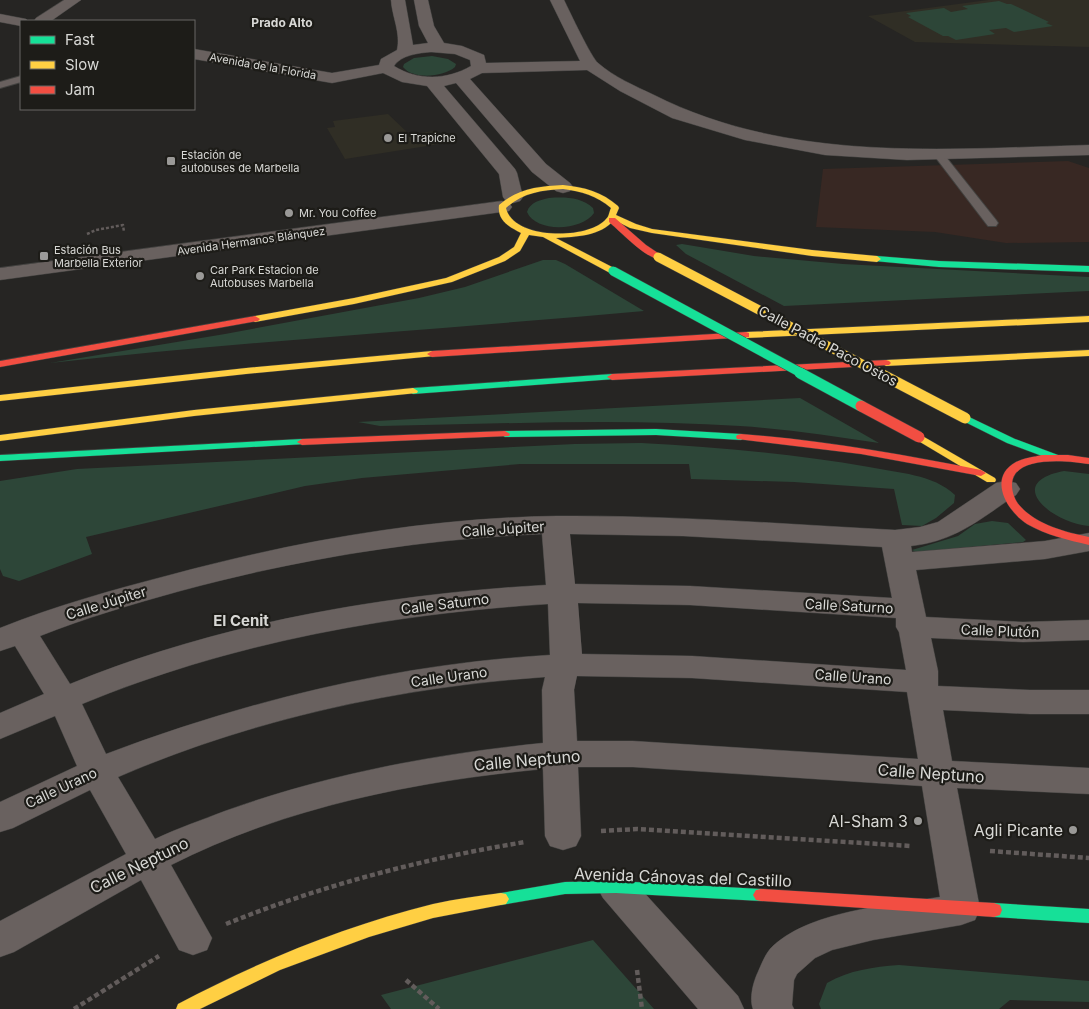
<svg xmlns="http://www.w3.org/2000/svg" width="1089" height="1009" font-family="Inter,sans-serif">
<rect width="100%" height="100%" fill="#262523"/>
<!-- built -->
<path fill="#302e25" d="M988 0H1089V47L915 42 868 16Z
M388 114 409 134 436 131 446 143 345 159 327 128 335 127 333 121Z"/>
<!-- industrial -->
<path fill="#382823" d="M1068 161 1089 168V242L1006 243 935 232 816 227 823 169Z"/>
<!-- green -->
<path fill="#2d4638" d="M999 1 1007 4H1011L1049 22 1046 23 1053 26 1014 32 1006 28 989 30 995 34 956 40 948 36H943L908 17 911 16 906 13 944 8 951 12 968 9 962 6Z
M432 56 448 59 456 64 455 67C444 77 413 80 403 67L404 64 414 58Z
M549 198C565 197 581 197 593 208L594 213C582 231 536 233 527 212 530 202 540 200 549 198Z
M682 244 754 256 843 264 1089 277V291L784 306 686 254 676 245Z
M543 260H556L565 264 644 311C446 329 248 341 50 363L225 334 419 298 465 287Z
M800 398 879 443C833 436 786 429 740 426 620 418 499 424 380 426L358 422Z
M641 443C718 447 793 454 869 467 898 473 933 474 955 495L954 503 936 518 922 526 902 525 894 489 794 482 691 479 689 464H520L362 478 305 486 86 537 92 554 19 581 3 576 0 569V481L77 469 575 444Z
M1064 471 1089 474V526C1053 523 1002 483 1064 471Z
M992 521 1008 523 1026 540 1023 542 916 552 912 550 958 536 975 524Z
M593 940 654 1009H391L381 995Z
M899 965 1089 981V1002L1010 1000 999 1009H821L819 1004 827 983C850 970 873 967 899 965Z"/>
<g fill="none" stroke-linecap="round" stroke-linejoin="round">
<defs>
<path id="lane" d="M21 76V82L0 88V82Z
M938 151 942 152 996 220 998 223 996 226H988L933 154Z"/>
<path id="street" d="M64 0H81L51 21H34L36 18Z
M391 0H405L413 45 428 43 419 26 414 0H428L434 26 444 43 462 46 484 55 486 63 580 61 550 0H564C570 12 591 57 598 63 614 77 635 86 654 95 789 163 942 149 1089 145V155L907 160 825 155 745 140 672 118 620 91 587 70 482 73 470 79 546 164 570 183 573 187 570 191 563 193 556 191 532 172 456 83 444 86 515 169 517 173 523 197 520 201 513 203 506 201 503 197 499 174 427 86 402 82 383 73 332 83 194 59V49L332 73 379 65 381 59 397 50C401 33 392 17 391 0ZM431 52 455 54 470 60 471 66C447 80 418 81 394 66 401 55 419 53 431 52Z
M0 14 26 19 28 21H21V26L0 22Z
M502 201 509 203 512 207 509 211 0 280V268Z
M1006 481 1016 483 1020 489 1016 495C980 519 956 541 911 546L912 552 1045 541 1089 533V551L1045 559 916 570 926 617 1023 622 1089 620V640L1023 642 931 638 938 671V686L1030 690H1089V714H1030L943 710 952 761 1089 768V794L957 788 980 909 975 920 961 925 873 940 832 950 815 958 797 974 794 980 792 1005 794 1009H753C749 999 753 982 758 972 761 965 765 955 770 949 806 911 890 905 940 897L922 786 633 767H578L581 836 576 846 563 850 550 846 545 836 543 769C416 781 285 807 171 865L212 938 207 950 193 955 179 950 141 880 14 952 0 957V921L126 854 90 790 13 828 0 832V802L77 766 55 716 0 739V713L44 694 15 646 0 651V628C55 606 112 590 170 575 296 541 426 518 557 516 670 515 783 524 895 530L920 527 938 522 996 483ZM542 534 546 585C386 594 219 623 70 684L40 636C85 618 133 604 180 591 298 559 419 539 542 534ZM570 534 683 536 882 547 892 598 690 586 575 584ZM578 603 690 605 896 618V627L899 632 906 670 692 656 582 654ZM548 604 550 655C397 664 249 700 106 754L82 704C229 643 389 614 548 604ZM577 676 692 678 907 692 918 759 633 741H577L574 690ZM545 677 542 690 543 743C435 754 328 774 225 811 202 820 178 828 155 839L118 777C252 719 400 687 545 677Z
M616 871 629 876 738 996 744 1009H698L603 898 597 887 603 876Z"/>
<path id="fast" d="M877 256 939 261 1089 266V272L939 267 874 261V257Z
M612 374 617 377 615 379 413 394 408 391 413 388Z
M965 415 1015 439 1058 455 1059 457 1054 460 1050 459 1007 443 961 420 960 418 961 416Z
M656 429 741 434 746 437 741 440 656 435 505 437 500 434 505 431Z
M302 439 306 440 307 442 306 444 0 461V455Z
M616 881 761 889 766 890 769 895 766 900 761 901 616 893 565 894 501 905 496 904 493 899 496 894 501 893 565 882Z
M994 903 1089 909V923L994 917 988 915 986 910 988 905Z"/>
<path id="slow" d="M563 185C584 187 602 192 618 206L619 208 616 215 636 224 652 229 812 250 877 256 881 259 877 262 812 256 652 233 630 228 614 220C601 236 575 237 556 238L616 269V273H610L543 237 529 235 520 251 505 261 452 282 354 304 255 322 250 319 255 316 354 298 446 278 499 257 514 247 521 233C509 227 497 220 499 205 517 189 539 186 563 185ZM563 189C581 191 597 196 611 208 609 212 609 217 606 219 589 240 513 240 506 208 522 193 542 190 563 189Z
M1089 316V322L746 338 741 335 746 332Z
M1089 350V356L886 366 881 363 886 360Z
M432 351 437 354 435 356 246 374 0 401V395L246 368Z
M413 388 418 391 417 393 194 416 0 441V435L194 410Z
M919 434 995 478 996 480 995 482H987L915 439 914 437 915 435Z
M501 893 506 894 509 899 506 904 433 918 369 937 280 970 200 1009H176L178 1004C259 961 345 926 433 904 456 899 478 896 501 893Z"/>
<path id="jam" d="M609 218H615L646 245 661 255V259C648 261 620 231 609 222Z
M255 316 260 319 258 321 0 367V361Z
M746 332 749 333V337L432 357 427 354 432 351Z
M886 360 889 361 891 363 889 365 612 380 607 377 612 374Z
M505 431 510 434 509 436 302 445 297 442 302 439Z
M741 434C822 440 901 454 981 470L986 473 981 476 861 454 737 439 736 437 737 435Z
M1042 455H1068L1089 458V464C1070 461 1012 454 1012 485 1012 492 1015 501 1020 506 1037 525 1065 532 1089 537V545C1068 540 1046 535 1027 524 1007 511 987 478 1016 462 1024 458 1033 457 1042 455Z
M761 889 994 903 1000 905 1002 910 1000 915 994 917 761 901 756 900 753 895 756 890Z"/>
</defs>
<!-- lane casing -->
<use href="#lane" stroke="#424240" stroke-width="2"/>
<!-- street casing -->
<use href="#street" stroke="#424240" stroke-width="1"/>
<!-- fast casing -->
<use href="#fast" stroke="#424240" stroke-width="1"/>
<!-- slow casing -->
<use href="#slow" stroke="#424240" stroke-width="1"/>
<!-- jam casing -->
<use href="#jam" stroke="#424240" stroke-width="1"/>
<!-- path-far1 -->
<path stroke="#625c5b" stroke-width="2.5" stroke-dasharray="3 2" stroke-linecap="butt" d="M87 234 96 230 123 225 124 232"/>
<!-- path -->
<path stroke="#625c5b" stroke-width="4.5" stroke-dasharray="5 3" stroke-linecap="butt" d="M601 831 637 829 911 846
M990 851 1089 858
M226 924C323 885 422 859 525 842
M637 970 642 1009
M406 980 439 1009
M74 1009 159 956"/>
<!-- lane -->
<use href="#lane" fill="#69615f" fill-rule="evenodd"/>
<!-- street -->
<use href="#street" fill="#69615f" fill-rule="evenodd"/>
<!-- fast -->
<use href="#fast" fill="#16e098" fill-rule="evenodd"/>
<!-- slow -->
<use href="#slow" fill="#ffcf43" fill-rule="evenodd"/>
<!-- jam -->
<use href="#jam" fill="#f24e42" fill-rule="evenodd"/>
<defs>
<path id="fast-bridge-far1" d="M613 271 803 374"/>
<path id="fast-bridge" d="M800 373 861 406"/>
<path id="slow-bridge-far1" d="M658 257 881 374"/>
<path id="slow-bridge" d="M879 373 965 418"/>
<path id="jam-bridge" d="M861 406 919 437"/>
</defs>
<!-- fast-bridge-far1 casing -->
<use href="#fast-bridge-far1" stroke="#424240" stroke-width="10" stroke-linecap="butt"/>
<!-- fast-bridge casing -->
<use href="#fast-bridge" stroke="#424240" stroke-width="12" stroke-linecap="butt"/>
<!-- slow-bridge-far1 casing -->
<use href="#slow-bridge-far1" stroke="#424240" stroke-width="10" stroke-linecap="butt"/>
<!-- slow-bridge casing -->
<use href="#slow-bridge" stroke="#424240" stroke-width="12" stroke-linecap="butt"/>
<!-- jam-bridge casing -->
<use href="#jam-bridge" stroke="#424240" stroke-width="12" stroke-linecap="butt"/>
<!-- fast-bridge-far1 -->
<use href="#fast-bridge-far1" stroke="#16e098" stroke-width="9"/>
<!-- fast-bridge -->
<use href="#fast-bridge" stroke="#16e098" stroke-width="11"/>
<!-- slow-bridge-far1 -->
<use href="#slow-bridge-far1" stroke="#ffcf43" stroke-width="9"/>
<!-- slow-bridge -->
<use href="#slow-bridge" stroke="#ffcf43" stroke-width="11"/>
<!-- jam-bridge -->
<use href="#jam-bridge" stroke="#f24e42" stroke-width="11"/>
</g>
<!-- markers -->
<g fill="#9a9997" stroke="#1d1c18" stroke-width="2">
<circle cx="388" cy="138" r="5"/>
<rect x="166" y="156" width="10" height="10" rx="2.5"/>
<circle cx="289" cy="213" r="5"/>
<rect x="39" y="251" width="10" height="10" rx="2.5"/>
<circle cx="200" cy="276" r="5"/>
<circle cx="918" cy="821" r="5"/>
<circle cx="1073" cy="830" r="5"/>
</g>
<g text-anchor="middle" stroke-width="4.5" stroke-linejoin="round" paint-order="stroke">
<!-- far-street labels -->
<g font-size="11" fill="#d8d8d5" stroke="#1d1c18">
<text transform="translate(263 66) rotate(10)" y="4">Avenida de la Florida</text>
<text transform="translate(251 241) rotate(-8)" y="4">Avenida Hermanos Blánquez</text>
</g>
<!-- far-poi labels -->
<g font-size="11" fill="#d8d8d5" stroke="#1d1c18" text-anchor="start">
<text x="398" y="142">El Trapiche</text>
<text x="181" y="159">Estación de<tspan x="181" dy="13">autobuses de Marbella</tspan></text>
<text x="299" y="217">Mr. You Coffee</text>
<text x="54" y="254">Estación Bus<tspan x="54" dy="13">Marbella Exterior</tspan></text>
<text x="210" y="274">Car Park Estacion de<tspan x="210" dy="13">Autobuses Marbella</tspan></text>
</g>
<!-- far-neighbourhood labels -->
<g font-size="12" font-weight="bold" fill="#d8d8d5" stroke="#1d1c18">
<text x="282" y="27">Prado Alto</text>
</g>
<!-- street labels -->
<g font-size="14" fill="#d8d8d5" stroke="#1d1c18">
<text transform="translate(828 346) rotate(28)" y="5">Calle Padre Paco Ostos</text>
<text transform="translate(503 529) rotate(-4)" y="5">Calle Júpiter</text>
<text transform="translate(106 603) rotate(-17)" y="5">Calle Júpiter</text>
<text transform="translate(445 604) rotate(-7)" y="5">Calle Saturno</text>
<text transform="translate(849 606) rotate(3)" y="5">Calle Saturno</text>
<text transform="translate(1000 631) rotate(2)" y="5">Calle Plutón</text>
<text transform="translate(449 677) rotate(-8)" y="5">Calle Urano</text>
<text transform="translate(853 677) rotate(4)" y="5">Calle Urano</text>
<text transform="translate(61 788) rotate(-25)" y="5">Calle Urano</text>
</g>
<!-- neighbourhood labels -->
<g font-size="15" font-weight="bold" fill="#d8d8d5" stroke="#1d1c18">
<text x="241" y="626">El Cenit</text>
</g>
<!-- near-street labels -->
<g font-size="16" fill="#d8d8d5" stroke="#1d1c18">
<text transform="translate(527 760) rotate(-5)" y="6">Calle Neptuno</text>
<text transform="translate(931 773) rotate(4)" y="6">Calle Neptuno</text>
<text transform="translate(139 865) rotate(-26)" y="6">Calle Neptuno</text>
<text transform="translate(683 877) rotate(2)" y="6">Avenida Cánovas del Castillo</text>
</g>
<!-- near-poi labels -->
<g font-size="16" fill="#d8d8d5" stroke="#1d1c18" text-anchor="end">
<text x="908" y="827">Al-Sham 3</text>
<text x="1063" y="836">Agli Picante</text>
</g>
</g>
<!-- legend -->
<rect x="20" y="20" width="175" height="90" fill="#1d1c18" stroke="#686764"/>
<rect x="30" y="36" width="25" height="8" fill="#16e098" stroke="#686764"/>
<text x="65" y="45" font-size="15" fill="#d8d8d5">Fast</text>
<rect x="30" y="61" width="25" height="8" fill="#ffcf43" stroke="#686764"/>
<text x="65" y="70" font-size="15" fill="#d8d8d5">Slow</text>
<rect x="30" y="86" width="25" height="8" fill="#f24e42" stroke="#686764"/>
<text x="65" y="95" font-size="15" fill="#d8d8d5">Jam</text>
</svg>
